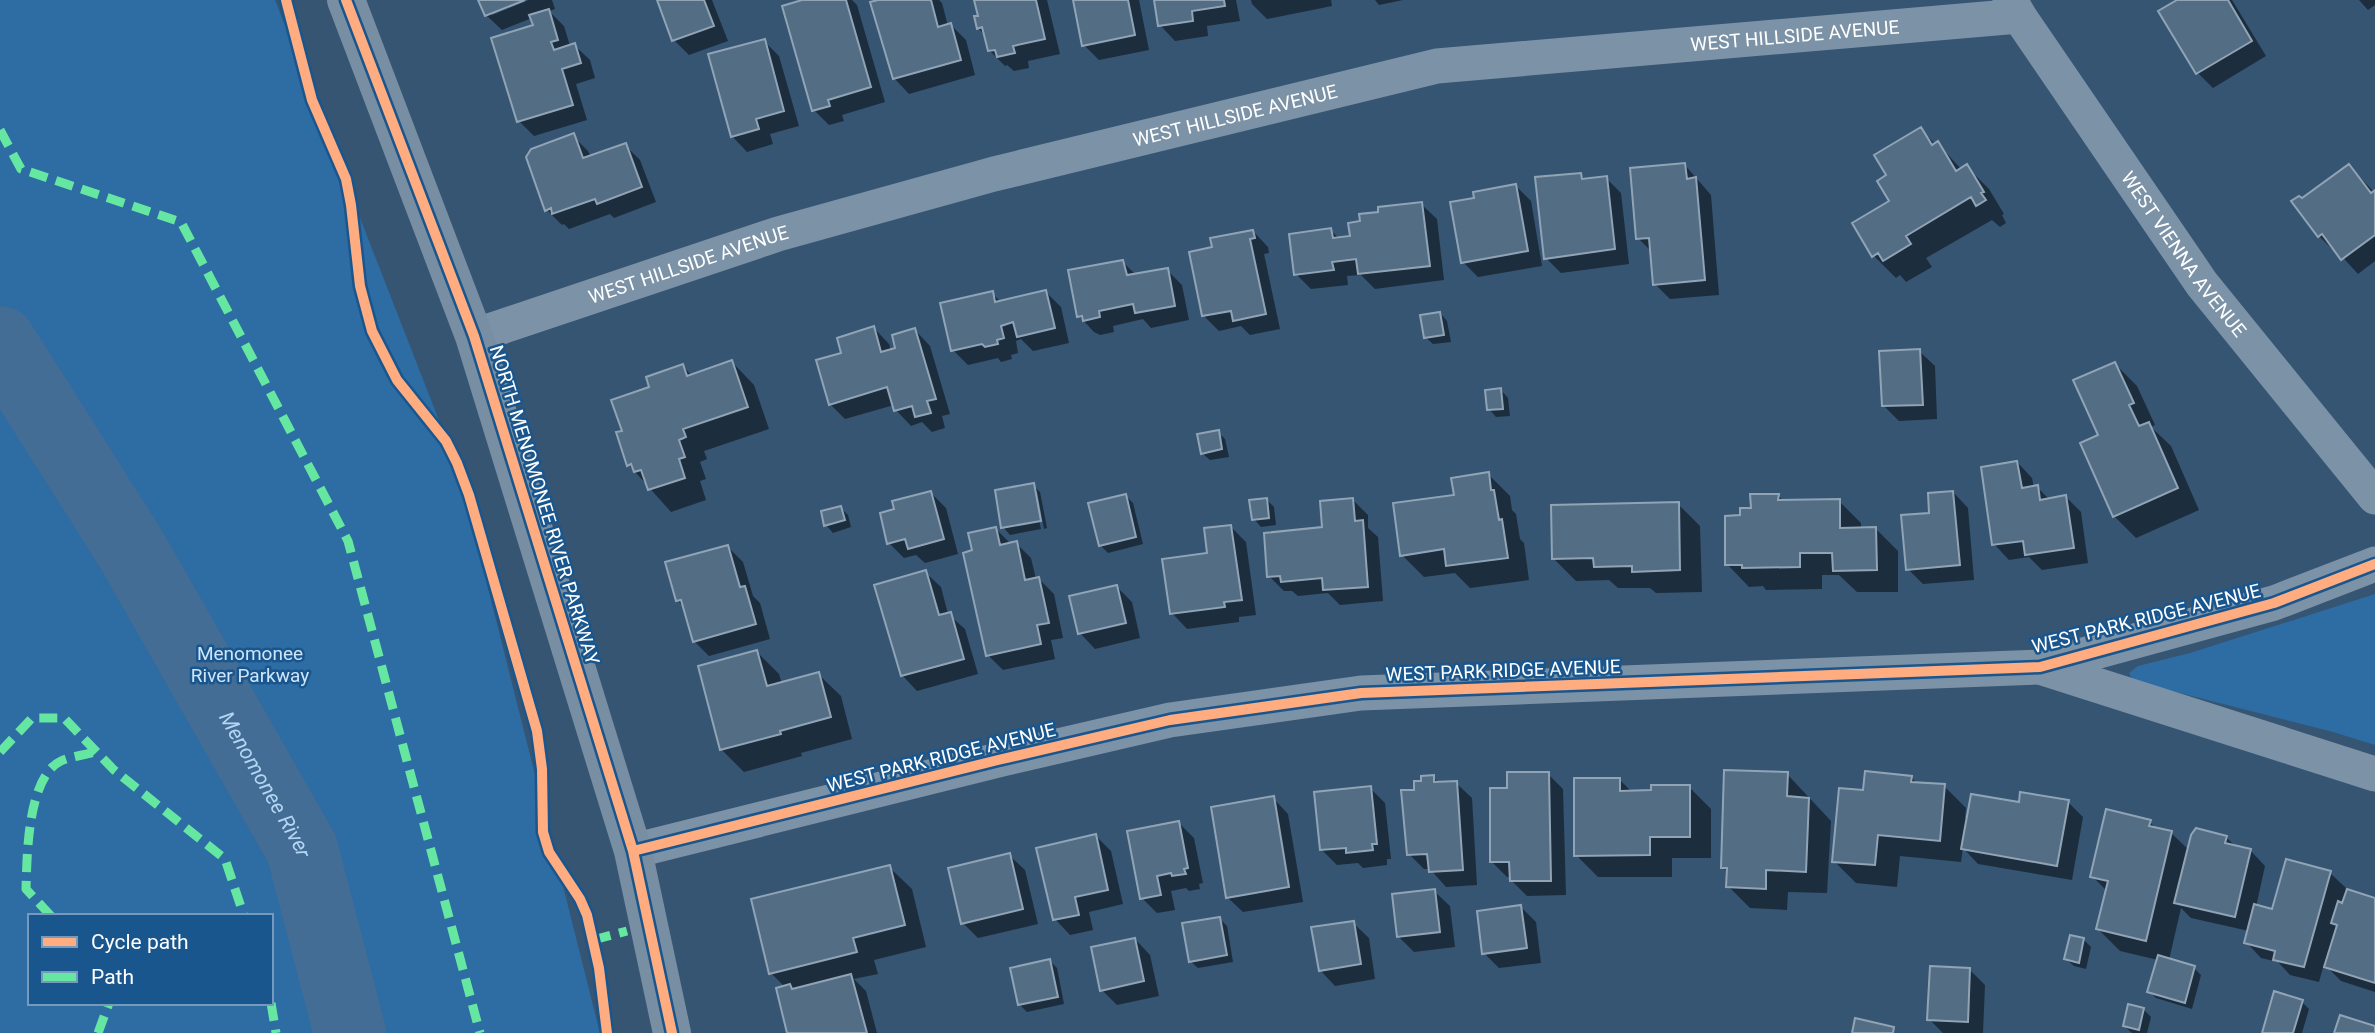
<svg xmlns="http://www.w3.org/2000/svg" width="2375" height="1033" font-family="Roboto,sans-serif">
<rect width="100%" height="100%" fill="#355573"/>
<!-- green -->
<path fill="#2e6ca4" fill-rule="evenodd" d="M0 0H275L458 469 600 1033H0ZM30 916H271V1003H30Z
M2375 594V745L2333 732 2133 681 2129 673 2138 666 2190 653Z"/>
<!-- shadow -->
<path fill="#0007" d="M480 0H520L492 11V15L529 0H552L555 9 549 11 564 26 570 46 574 45 590 60 595 78 576 84 587 120 534 136 519 121 535 26 532 18 502 30 486 15Z
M662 0H712L728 41 689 55 674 40Z
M808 0H852L857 5 885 102 842 115 844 121 829 125 814 110Z
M885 0H939L942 3 948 26 951 25 966 40 975 75 909 94 894 78Z
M976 0H1047L1060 54 1028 61 1029 68 1014 71 1007 65 1005 66 989 50 985 35 978 28 980 17Z
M1075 0H1139L1149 50 1099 60 1084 45Z
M1156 0H1236L1240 21 1207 26 1208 36 1175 41 1160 25Z
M1251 0H1331L1332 6 1267 19 1252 4Z
M1375 0H1403L1379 5Z
M2180 0H2232L2266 56 2213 88 2198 73 2160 12Z
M2359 0H2375V5L2368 10Z
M764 41 779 56 799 126 770 134 773 144 747 152 732 136Z
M1921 130 1936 145 1938 144 1962 170 1967 167 1989 189 2004 214 2002 215 2006 223 2000 227 1992 220 1926 258 1932 267 1906 282 1900 275 1896 278 1874 256 1892 202 1888 176Z
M573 136 588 151 591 157 625 145 640 160 656 202 614 218 610 214 569 229 564 224 562 225 547 210Z
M1684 164 1711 195 1719 295 1670 299 1655 284 1652 252 1638 238Z
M2349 166 2375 193V261L2358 274 2336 250 2334 251 2319 236 2302 201Z
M1580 174 1586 180 1606 178 1621 193 1629 264 1561 273 1546 258Z
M1516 186 1531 201 1542 266 1478 277 1463 262 1476 199Z
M1421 204 1437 219 1444 280 1375 289 1361 275 1347 276 1348 285 1311 289 1296 274 1330 230 1340 239 1352 238Z
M1253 231 1268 247 1269 253 1264 254 1280 329 1250 335 1241 326 1219 331 1204 316 1214 248Z
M1123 262 1136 275 1167 270 1182 285 1189 320 1151 328 1143 319 1113 326 1114 332 1100 335 1094 332 1079 316Z
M1046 292 1061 307 1069 343 1033 351 1021 339 1016 341 1018 353 1011 355 1012 359 1001 362 998 358 968 365 953 350 992 293 1001 302Z
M1440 313 1447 321 1451 342 1433 344 1425 337Z
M874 328 889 344 891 351 897 350 915 330 930 346 950 414 942 416 945 428 932 432 922 422 911 426 896 410 894 405 845 419 830 404 843 354Z
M1919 351 1935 366 1937 419 1899 421 1884 406Z
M732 362 754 385 769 429 704 451 707 459 700 462 706 479 700 481 706 500 671 512 629 465 624 432 651 389 683 366 692 376Z
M2115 364 2137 386 2155 425 2151 427 2171 446 2199 510 2136 538 2114 516Z
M1501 390 1508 398 1510 416 1496 417 1489 409Z
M1218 432 1225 439 1229 457 1210 460 1202 453Z
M2017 462 2032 478 2034 488 2037 487 2050 500 2066 497 2081 512 2088 563 2042 570 2029 557 2009 560 1994 544Z
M1488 474 1510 496 1512 510 1516 514 1520 539 1524 543 1529 580 1470 588 1455 573 1424 577 1402 555Z
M1033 485 1040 492 1047 528 1044 529 1037 491H1033L1041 529 1010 535 1003 527Z
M1953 492 1968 508 1974 580 1923 584 1908 569 1931 514Z
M931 493 946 508 958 554 925 563 916 555 904 558 889 543 897 511Z
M1778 495 1784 502 1839 501 1861 523V529H1876L1898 551V592H1857L1839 575H1822V589L1766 590 1763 586 1749 587 1727 564 1742 517Z
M1126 496 1133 503 1143 544 1108 553 1100 545Z
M1266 499 1274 507 1276 525 1261 527 1254 519Z
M1353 500 1368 515V528L1378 537 1383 601 1340 605 1328 593 1298 596 1292 591H1284L1269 576 1324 529Z
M1678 504 1700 526 1702 592 1656 593 1650 588H1618L1609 580 1576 581 1554 559Z
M841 508 848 515 851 527 833 533 826 525Z
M1231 527 1246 542 1256 615 1239 617V622L1187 629 1172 613 1209 554Z
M996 529 1011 544 1016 543 1031 558 1036 579H1039L1054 594 1063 638 1051 640 1055 659 1003 670 988 655Z
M728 547 743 562 753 596 760 603 770 639 709 656 694 641 685 608 677 600Z
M925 572 941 587 948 614 965 629 978 674 917 691 902 675Z
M1117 587 1132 602 1140 638 1095 649 1080 633Z
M757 652 779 674 782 684 818 674 841 696 852 739 801 753 802 756 744 772 722 750 700 668Z
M1548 774 1563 789 1566 895 1527 896 1511 880V877H1507L1492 862 1509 790Z
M1787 774 1831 821 1827 893 1788 892 1787 910 1750 908 1728 886V873L1723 867Z
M1433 777 1440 784 1456 783 1472 798 1477 885 1446 887 1430 869H1424L1409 854 1416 791Z
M1911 777 1918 784 1944 786 1966 808 1965 818 2020 804 2068 802 2083 817 2072 880 1978 864 1963 848 1961 862 1900 856 1897 887 1856 883 1834 861 1865 792Z
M1620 780 1633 793 1689 787 1711 809V858H1672V877H1598L1576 855Z
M1370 788 1385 803 1391 859H1387V865L1363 868 1358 863 1337 865 1322 850Z
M1273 798 1288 814 1303 902 1243 912 1227 897Z
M2150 822 2157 830 2171 833 2189 850 2226 837 2236 847 2250 850 2265 866 2256 907 2273 911 2330 873 2346 888 2345 890 2375 900V992L2341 981 2324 964 2319 982 2290 975 2278 962 2261 958 2246 942 2249 931 2191 918 2181 908 2169 960 2194 968 2201 975 2192 1009 2156 998 2149 991 2158 960 2120 951 2098 929 2107 891 2092 876Z
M1179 823 1194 838 1203 883 1199 884 1200 889 1189 891 1186 888 1171 891 1175 910 1157 913 1142 898Z
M1096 836 1111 851 1123 904 1089 912 1093 930 1070 935 1055 919Z
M1009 855 1025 870 1038 924 978 938 963 923Z
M889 867 912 889 926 947 874 960 878 974 854 979 866 991 877 1033H789L785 987 771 973Z
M1434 891 1450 906 1455 947 1414 952 1399 937Z
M1521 907 1536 922 1541 963 1499 968 1484 953Z
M1220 919 1227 926 1233 962 1198 968 1190 961Z
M1353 923 1369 938 1375 979 1335 986 1320 970Z
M1135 939 1150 955 1159 996 1117 1005 1102 990Z
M2083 939 2091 947 2086 969 2074 966 2066 959Z
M1050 961 1057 968 1064 1004 1027 1012 1019 1004Z
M1970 970 1985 985 1983 1033H1943L1929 1019Z
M2302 1002 2309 1009 2302 1033H2263Z
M2143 1009 2151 1017 2147 1033H2132L2124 1026Z"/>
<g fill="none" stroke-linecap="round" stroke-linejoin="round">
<!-- river -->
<path stroke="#446d95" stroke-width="72" id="s1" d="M0 342 131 549 302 849 350 1033"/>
</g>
<!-- building -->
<path fill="#536d85" stroke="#91a4b5" stroke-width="2" d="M478 0H525L485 16Z
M657 0H704L714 26 672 41Z
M802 0H846L871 87 828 100 830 106 812 111 782 6Z
M878 0H931L938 27 951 23 961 60 893 79 870 2Z
M974 0H1036L1045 39 1013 46 1015 53 997 57 995 50 988 51 982 27 977 29 974 16H978Z
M1073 0H1128L1135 35 1082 46Z
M1154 0H1224L1225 6 1192 11 1193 21 1158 26Z
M2177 0H2228L2252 41 2196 74 2158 11Z
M549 9 558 40 551 42 554 50 575 43 581 63 562 69 573 105 517 122 491 38 533 25 529 15Z
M765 39 784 111 756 119 759 129 731 137 708 54Z
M1921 127 1932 145 1938 141 1956 171 1967 164 1984 192 1981 193 1986 200 1976 206 1971 197 1906 236 1911 244 1883 261 1878 253 1872 257 1852 223 1889 201 1877 181 1886 175 1874 155Z
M574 133 583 158 626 143 642 187 597 204 595 199 552 214 551 208 545 211 526 157 531 149Z
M1685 163 1687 179 1696 177 1705 280 1653 285 1649 238 1636 239 1630 168Z
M2349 164 2371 193 2375 190V235L2341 260 2322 234 2318 237 2291 201 2299 196 2302 198Z
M1581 173 1582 179 1607 176 1615 249 1544 259 1535 177Z
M1516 184 1528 251 1461 263 1450 202 1474 198 1473 192Z
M1422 202 1430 266 1358 274 1356 259 1332 262 1334 270 1294 275 1289 234 1331 228 1333 238 1350 236 1348 223 1360 221 1359 214 1378 212V207Z
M1253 230 1255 238 1250 239 1266 314 1233 321 1231 311 1202 316 1189 252 1212 247 1210 238Z
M1123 260 1127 275 1168 268 1175 306 1135 313 1133 304 1099 311 1100 317 1083 321 1082 316 1077 317 1068 270Z
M1046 290 1055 328 1017 337 1013 322 1001 326 1004 338 997 340 998 344 985 347 982 344 951 351 940 303 993 291 995 302Z
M1440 312 1444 335 1424 338 1420 315Z
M874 326 881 352 895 348 892 335 915 328 936 399 927 401 931 413 915 417 912 406 894 411 887 387 829 405 816 360 841 353 837 338Z
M1920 349 1923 405 1882 406 1879 351Z
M732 360 748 407 683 429 686 437 679 440 685 457 679 459 685 478 648 490 641 470 634 472 631 464 627 466 616 432 622 431 611 400 649 387 646 377 683 364 687 376Z
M2115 362 2134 403 2129 405 2139 426 2149 422 2178 488 2113 517 2080 443 2098 435 2073 380Z
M1501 388 1503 409 1487 410 1485 390Z
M1219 430 1222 449 1201 454 1197 434Z
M2017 461 2022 488 2038 485 2040 500 2066 495 2074 548 2025 555 2023 541 1992 545 1981 467Z
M1489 472 1491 490H1494L1499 520 1502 519 1508 558 1446 566 1444 549 1400 556 1393 503 1454 495 1451 478Z
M1034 483 1041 521 1001 528 995 490Z
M931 491 944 539 908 549 905 539 887 544 880 513 894 509 892 501Z
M1953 491 1960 565 1906 570 1901 515 1929 513 1928 493Z
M1126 494 1136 537 1099 546 1088 503Z
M1750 494H1779L1778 500 1840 499V528L1876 527 1877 570 1833 571 1832 553H1800V567L1742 568V565H1725V516L1740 515V508H1751Z
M1267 498 1269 518 1252 520 1249 500Z
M1353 498 1355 521 1363 520 1368 587 1323 590 1322 578 1281 582 1280 576 1267 577 1264 533 1322 527 1320 501Z
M1679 502 1680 570 1632 572V566L1594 567 1593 558 1552 559 1551 505Z
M841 506 845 520 824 526 821 511Z
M1231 525 1242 600 1224 602 1225 607 1170 614 1162 559 1207 553 1204 528Z
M996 527 1000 545 1017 541 1025 580 1039 577 1049 623 1037 625 1041 644 986 656 963 553 972 550 968 533Z
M728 545 740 587 745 586 756 624 693 642 681 600 676 601 665 562Z
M926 570 939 615 951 612 964 659 901 676 874 585Z
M1117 585 1126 623 1078 634 1069 596Z
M757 650 767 686 819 672 831 717 780 731 781 734 720 750 698 666Z
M1724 770 1788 772 1787 796 1809 798 1806 872 1766 870V889L1726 887 1727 868H1721Z
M1865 771 1912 776 1911 782 1945 784 1940 841 1878 835 1875 865 1832 862 1839 788 1863 790Z
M1507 772H1549L1551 881H1510L1509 862H1490V788H1507Z
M1434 775V782L1457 781 1463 870 1429 872 1427 854 1407 855 1401 790H1414V781H1421V776Z
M1574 778H1620V791L1651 790V785H1690V837H1650V855L1574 856Z
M1371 786 1377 844H1372L1373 850 1346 853V848L1320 850 1314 792Z
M2020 792 2069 800 2057 866 1961 849 1971 794 2019 802Z
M1274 796 1289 887 1226 898 1211 807Z
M2106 809 2151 820 2149 826 2172 831 2146 941 2096 929 2108 881 2090 877Z
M1179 821 1188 868 1184 869 1186 874 1172 876 1171 873 1157 876 1161 895 1140 899 1127 831Z
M2196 828 2227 836 2225 843 2251 849 2235 917 2174 903 2191 835Z
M1096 834 1108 890 1075 897 1079 915 1053 920 1036 848Z
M1010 853 1023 909 961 924 948 868Z
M2286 859 2331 871 2304 967 2273 960 2275 951 2244 943 2254 904 2272 909Z
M890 865 905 925 853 938 857 952 769 974 751 899Z
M1435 889 1440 932 1397 937 1392 894Z
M2347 889 2375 898V983L2324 967 2337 925 2331 923 2338 901 2342 903Z
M1521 905 1527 948 1482 954 1477 911Z
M1220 917 1227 955 1189 962 1182 923Z
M1354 921 1361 964 1319 971 1311 927Z
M2070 935 2084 938 2079 963 2064 959Z
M1135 938 1144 981 1100 991 1091 947Z
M2158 955 2195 966 2185 1003 2147 992Z
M1050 959 1058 997 1018 1005 1010 968Z
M1930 966 1970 968 1968 1022 1927 1020Z
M851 974 867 1033H787L776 988 790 984 792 989Z
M2274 991 2303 1000 2293 1033H2262Z
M2128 1004 2144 1008 2139 1030 2123 1026Z
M2340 1015 2375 1026V1033H2334Z
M1855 1018 1894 1027 1893 1033H1852Z"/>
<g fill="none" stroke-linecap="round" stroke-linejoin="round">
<!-- street -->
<g stroke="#7c92a7" stroke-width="35">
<path id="s2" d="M2010 0 2019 16 2202 284 2375 497"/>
<path id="s3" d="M474 336 778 234 994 174 1437 66 2019 16"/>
<path d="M2040 667 2375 774"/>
<path d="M633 851 998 760 1170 720 1361 693 2040 667 2274 603 2375 564"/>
</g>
<!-- secondary -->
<path stroke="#788ea3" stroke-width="38" d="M346 0 474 336 633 851 672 1033"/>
<!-- quiet -->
<path stroke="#66e7a1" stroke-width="9" stroke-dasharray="18 9" stroke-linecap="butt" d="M0 130 21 169 181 222 348 541 480 1033
M0 752 32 718H64L114 770 225 859 244 916
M51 916 26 889C27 858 27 777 61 761 72 756 86 755 98 751
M593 940 627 931
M271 1003 276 1033
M98 1033 109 1003"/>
<defs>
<path id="cycleway" d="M286 0 312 100 346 179 351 205 360 286 372 331 397 380 446 441 457 463 469 495 537 731 542 769 543 832 549 852 580 899 587 915 599 968 607 1033
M346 0 474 336 633 851 672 1033
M633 851 998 760 1170 720 1361 693 2040 667 2274 603 2375 564"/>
</defs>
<!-- cycleway casing -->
<use href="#cycleway" stroke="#1a568e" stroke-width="15"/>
<!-- cycleway -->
<use href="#cycleway" stroke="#ffac80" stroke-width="10"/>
</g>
<g text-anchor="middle" stroke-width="5" stroke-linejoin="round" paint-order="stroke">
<!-- street labels -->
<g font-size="19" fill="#fff" stroke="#1a568e">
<text dy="7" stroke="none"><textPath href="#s3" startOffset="1360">WEST HILLSIDE AVENUE</textPath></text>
<text dy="7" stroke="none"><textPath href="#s3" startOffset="793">WEST HILLSIDE AVENUE</textPath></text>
<text dy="7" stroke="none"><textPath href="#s2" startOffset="308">WEST VIENNA AVENUE</textPath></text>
<text dy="7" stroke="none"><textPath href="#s3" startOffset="226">WEST HILLSIDE AVENUE</textPath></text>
<text transform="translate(545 505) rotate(73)" y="7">NORTH MENOMONEE RIVER PARKWAY</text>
<text transform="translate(2146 618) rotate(-14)" y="7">WEST PARK RIDGE AVENUE</text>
<text transform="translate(1503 670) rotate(-2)" y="7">WEST PARK RIDGE AVENUE</text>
<text transform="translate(941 757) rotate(-14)" y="7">WEST PARK RIDGE AVENUE</text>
</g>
<!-- park labels -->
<g font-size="19" fill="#cde5fa" stroke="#1a568e">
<text x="250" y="660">Menomonee<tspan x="250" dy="22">River Parkway</tspan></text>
</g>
<!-- water labels -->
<g font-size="21" font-style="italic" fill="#b3d6f5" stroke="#1a568e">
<text dy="7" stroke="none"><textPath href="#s1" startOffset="516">Menomonee River</textPath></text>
</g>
</g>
<!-- legend -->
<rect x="28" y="914" width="245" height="91" fill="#1a568e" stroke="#769abb" stroke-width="2"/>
<rect x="42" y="937" width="35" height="10" fill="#ffac80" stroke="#769abb" stroke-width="2"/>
<text x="91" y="949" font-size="21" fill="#ffffff">Cycle path</text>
<rect x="42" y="972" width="35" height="10" fill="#66e7a1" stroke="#769abb" stroke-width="2"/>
<text x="91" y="984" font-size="21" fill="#ffffff">Path</text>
</svg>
